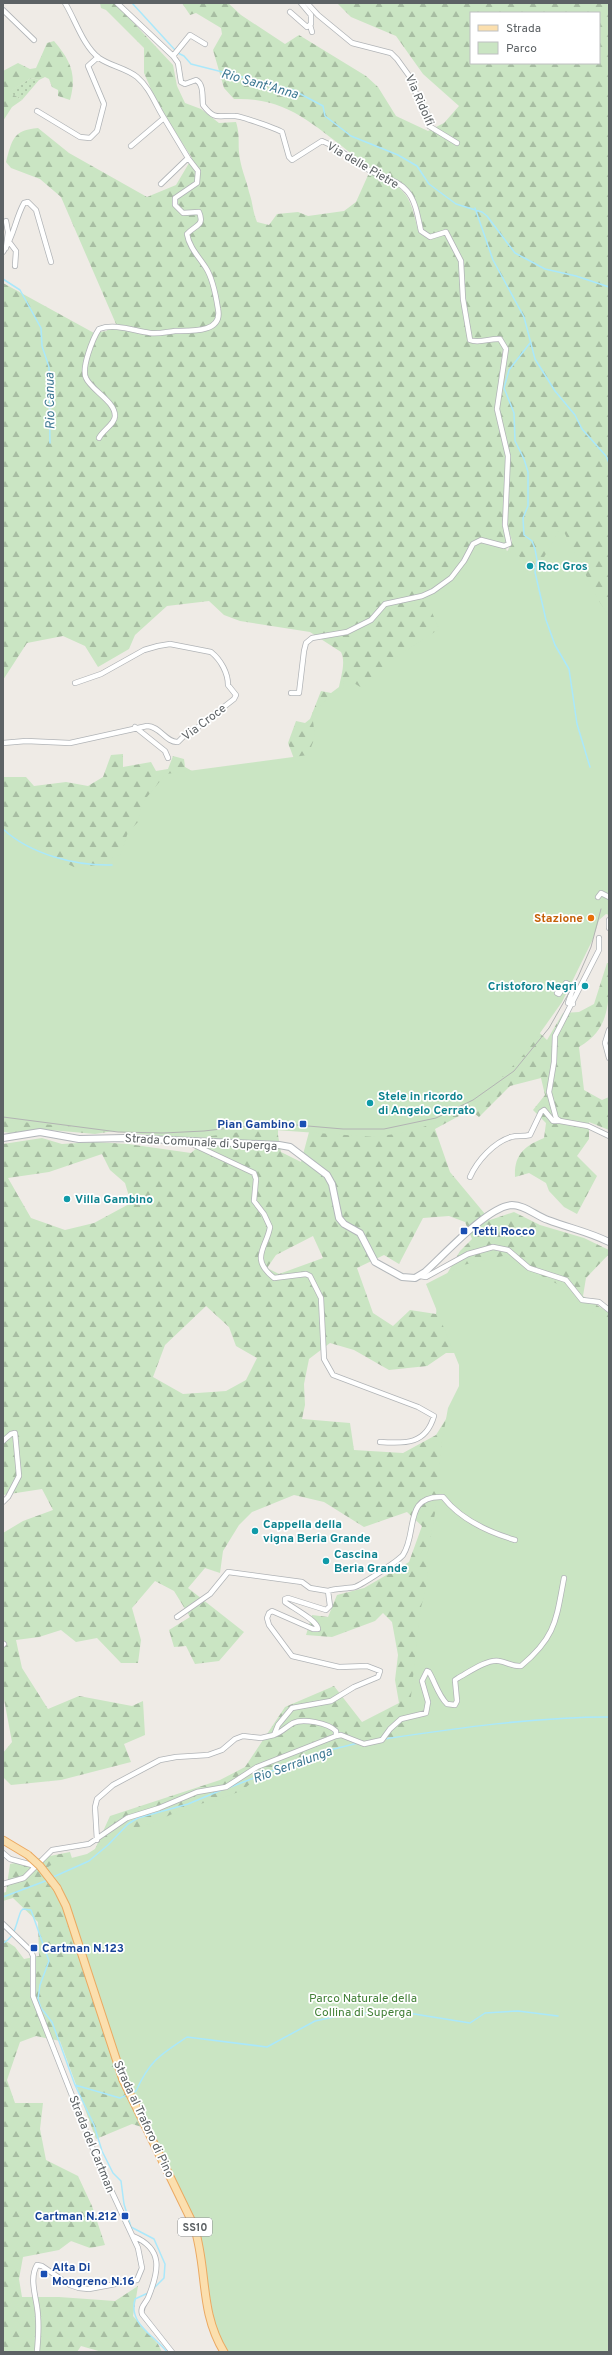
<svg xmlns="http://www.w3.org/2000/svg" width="612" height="2355" font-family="Overpass,sans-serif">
<defs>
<pattern id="grass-dots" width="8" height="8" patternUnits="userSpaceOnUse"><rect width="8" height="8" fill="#cae5c3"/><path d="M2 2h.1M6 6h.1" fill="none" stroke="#a7bda2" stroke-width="1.8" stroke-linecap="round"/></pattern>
<pattern id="forest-firs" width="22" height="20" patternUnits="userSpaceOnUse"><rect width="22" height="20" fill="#cae5c3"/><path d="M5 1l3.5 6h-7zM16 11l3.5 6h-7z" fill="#a7bda2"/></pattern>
</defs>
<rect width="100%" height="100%" fill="#efebe6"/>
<!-- grass -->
<path fill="url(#grass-dots)" d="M31 78 39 80 22 100 8 92Z"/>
<!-- forest -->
<path fill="url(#forest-firs)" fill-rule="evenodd" d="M100 3H115L173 65 177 86 185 103 201 109 219 123 236 122C240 135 238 140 239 152 240 166 246 179 249 192 253 203 252 209 257 222L269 225 277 214 298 212 308 216 344 211 356 202 369 173C408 188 409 193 419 233L430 240 445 234 459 262 468 342C479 345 488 340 499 341L503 349 495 409 506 457 508 540 505 557 512 541 507 525 510 456 499 409 508 349 502 337C492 336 479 341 472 339L465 299 463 261 447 230 430 235C415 225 417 205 408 190 401 177 383 176 371 169 366 166 360 160 355 156 314 126 288 97 234 99L224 88 213 50 222 34 221 28 196 13 190 15 182 3H228L241 15 285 44 299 35 366 76 378 87 396 116 428 131 444 123 459 106 423 74 396 36 351 17 337 3H609V892L526 1020 547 1040 563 1013 579 1012 594 1004 607 963H609C609 999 612 1028 579 1047L584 1090 602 1100 609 1097V1130L589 1122V1139L577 1156 597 1176 577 1214 564 1207 549 1191 546 1183 529 1173 515 1177C514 1155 524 1146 544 1138L546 1123 533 1110 545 1095 541 1078 510 1086 479 1117 470 1110 435 1129 450 1172 490 1220 514 1212 540 1225 584 1238 609 1250V1254L586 1278 583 1296 609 1313V2352L201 2222 155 2131 132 2124 96 2139 60 2041 36 2036 20 2042 7 2080 15 2103H43L40 2129 46 2160 78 2176 92 2206 105 2245 90 2248 71 2241 59 2250 23 2257 19 2279 22 2297H59L115 2301 138 2286 133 2316 158 2344 162 2352H102L81 2346 77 2352H3V1939L15 1947 24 1959 39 1956 38 1922 13 1898 3 1901V1893L6 1892 10 1864 70 1852 77 1874 85 1871 110 1816 220 1780 245 1767 285 1707 334 1686 362 1722 399 1703 395 1680 398 1655 392 1622 383 1613 375 1621 332 1637 306 1635 312 1615 328 1617 337 1595 364 1588 409 1562 422 1526 407 1512 364 1527 324 1502 294 1495 252 1512 239 1525 223 1551 220 1573 205 1568 188 1588 244 1632 219 1661 195 1664 186 1646 174 1647 169 1630 190 1617 174 1591 155 1581 132 1608 141 1640 138 1663H121L97 1638 76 1642 61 1630 39 1637 16 1640 22 1668 48 1709 79 1696 132 1706 143 1701 145 1735 124 1744 131 1762 61 1780 11 1785 3 1777V1753L12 1742 3 1694V1533L23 1521 53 1510 42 1489 3 1495V1144L42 1138 62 1144 95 1142 128 1144 191 1153 207 1139 178 1131 138 1127 95 1134 39 1129 11 1133 3 1132V777H26L34 786 66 782 88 786 103 777 111 755 123 754V767L151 762 156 771 168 769 173 756 184 759 185 767 201 776 296 764 288 743 296 721 305 723 310 719 321 691 331 693 339 687C341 676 346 662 341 652L310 632 240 621 224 615 209 601 167 606 135 635 129 649 98 667 85 646 63 636 27 643 3 680V283L94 333 106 331 116 324 61 197 40 179 11 168 6 162C12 140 13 130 38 128L69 153 147 197 176 185 192 158 158 105 144 73V48L106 10 101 8ZM471 13H599V63H471ZM278 1107 313 1117 301 1162 281 1152 278 1135ZM102 1154 110 1170 125 1183 131 1203 94 1223 65 1230 31 1218 8 1178 49 1172ZM449 1216 465 1222 472 1239 460 1251 439 1288 436 1314 410 1310 393 1326 373 1313 357 1268 384 1255 399 1264 423 1218ZM313 1236 323 1258 279 1274 267 1268 276 1255ZM206 1306 229 1327 236 1346 257 1358 246 1380 226 1391 183 1394 153 1377 165 1345ZM330 1343 354 1350 389 1370 427 1366 446 1353H461L466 1387 436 1435 403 1453 354 1450 350 1423 302 1419 305 1405 304 1384 309 1359Z
M54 41C71 61 77 75 70 100L58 96V90L52 87 49 79 45 77 39 80 31 78 9 92 22 100 12 107 3 121V71L18 63 30 69 36 68 47 43Z"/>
<!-- park -->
<path fill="#cae5c3" d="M561 526 599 601 609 616V915L606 914 599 920 593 939 562 1002 528 1050 486 1094 451 1117 409 1132 374 1137 261 1129 190 1139 3 1120V826L23 830 49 855 76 868 96 865 121 854 128 832 138 822 142 803 166 774 308 755 315 737 312 713C317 706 335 695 343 688L344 677 362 688 393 659 439 629 425 596 442 584 466 560 471 536 518 555 536 572Z
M503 1256 565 1288 586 1310 609 1318V2352H227L215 2327 198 2226 128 2091 65 1907 54 1889 48 1867 56 1862 87 1854 124 1831 153 1823 189 1806 214 1801 241 1791 259 1777 346 1745 394 1738 408 1725 420 1611 428 1581 427 1558 435 1513 442 1441 448 1408 459 1386V1365L426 1284 463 1265Z"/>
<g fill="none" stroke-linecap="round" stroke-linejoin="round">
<!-- stream -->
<path stroke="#aae8fb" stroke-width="1.5" d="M132 3 175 50
M178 53 184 56 191 64 293 90 323 106 325 116 351 136 398 155 417 166 429 184 456 204 482 212 487 216 515 253 545 269 576 276 609 287
M475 208 493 260 524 317 535 359 555 391 575 415 582 429 606 456 609 463
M3 279 20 290 41 328 42 346 49 367 50 443
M530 343 509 370 504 388 514 413 515 441 524 459 528 472V506L523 518 524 535 532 541 535 549 537 560 535 572 546 620 555 645 569 669 577 724 590 767
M3 829C30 854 75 866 112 865
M384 1739C458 1728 534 1717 609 1717
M228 1788 318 1753 358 1743
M51 1878 89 1861 108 1845 128 1824 138 1818 188 1804 224 1789
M3 1897 48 1880
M3 1943C16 1937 16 1922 21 1911L23 1909 31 1910 49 1961 40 1985 38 1999 41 2008 52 2022 75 2085 94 2125 102 2151 113 2173 121 2181 124 2204 131 2227 154 2239 165 2264 164 2278 152 2290
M75 2085 120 2098 127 2095
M132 2093 136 2091C150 2060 160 2055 187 2037L267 2047 315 2021 343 2015 373 2013H408L470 2023 485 2013 518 2011 558 2016
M148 2293 135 2299C128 2324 154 2335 167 2352"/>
<defs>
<path id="street" d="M65 3C75 19 83 46 99 58 110 66 126 68 137 77 150 88 155 104 164 118L131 146
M117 3 173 56 178 63 181 82 185 84 196 80C204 84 202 97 203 105 215 121 218 115 235 116 241 116 277 129 282 132L289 157 292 160 322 141C340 148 353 161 369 170 382 178 397 179 407 191 416 201 418 218 421 231L430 237 446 232 461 261 463 299 470 340C479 344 490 338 500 339L506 349 497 409 508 456 505 525 509 544 504 546 481 540 473 544 464 561 451 578 433 591 422 596 385 604 371 620 347 632 312 638 306 643 304 651 299 693H291
M307 3 318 15 352 43 391 53 397 59 410 77 412 86 428 115 429 126 457 143
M3 10 34 40
M290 12 307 27 311 24V15L301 3
M310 25 312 32
M173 56 190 35 205 44
M37 111 80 137 90 138 97 131 104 104 88 66 98 57
M161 184 188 158 164 118
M6 221 8 232 6 248
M10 243 16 251 15 266
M3 252C14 237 15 219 24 203L28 202 36 210 51 262
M99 438C102 431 115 424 115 416 115 401 91 390 86 378 81 368 93 338 99 329 115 323 134 331 150 333 159 334 166 332 175 331 191 331 223 333 218 309 216 296 213 279 206 268 199 257 189 247 187 234 195 225 205 226 199 212L183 213 175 205V198L197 183 198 171 188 158
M135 727 165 751 168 758
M3 743 26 741 70 743 147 726C160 726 166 743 178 742L187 733 197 728 234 699 236 695 228 685C228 673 221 660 211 652L170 644 158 646 144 650 101 674 75 683
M598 897 601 893 609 897
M609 920V928
M599 938V950L555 1036 554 1062 549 1092 556 1118 560 1121 588 1126 609 1136
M557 993 559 994 566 983 568 984
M573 1004 568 1003 573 988
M609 1030 605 1043 609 1058
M188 1142 254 1173 256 1179 254 1201 264 1214 270 1227C267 1247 249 1258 274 1278L306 1274 310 1276 321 1298 324 1359 333 1375 418 1407 434 1416C426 1444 406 1444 380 1442
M470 1177C477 1161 494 1142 511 1137 517 1135 523 1137 530 1135L541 1112 544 1110 553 1121H560
M420 1276 426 1277 468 1254 493 1247 508 1250 529 1268 566 1280 582 1300 599 1302 609 1310
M3 1441 11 1434 15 1433 19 1476 8 1497 3 1502
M328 1591C336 1588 346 1589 355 1587 363 1584 398 1561 403 1555 418 1532 403 1495 443 1497 460 1519 488 1532 515 1540
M177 1617 210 1594 228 1572 302 1582 310 1588 328 1591 330 1606 326 1610 288 1598 285 1599V1602C293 1608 318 1621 318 1629H313L272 1611 269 1613 267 1618 269 1625 292 1656 339 1667 367 1666 380 1671 378 1677 354 1687 331 1701 292 1708 278 1725 274 1735C282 1732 286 1727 293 1723 303 1718 328 1723 336 1731V1736
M3 1645 4 1644
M97 1840 95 1807 97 1799 113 1785 160 1760 176 1757 208 1755 222 1750 235 1739 243 1736 261 1738 274 1735
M3 1853 10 1859 32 1865 34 1868
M3 1884 24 1878 52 1850 89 1844 127 1818 159 1808 197 1792 226 1787 257 1767 336 1736 341 1735 364 1744 382 1740 390 1729 401 1719 426 1713 428 1702 422 1681 427 1671 429 1672C435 1682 438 1695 447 1704L455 1705 457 1701 455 1680 458 1678C469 1672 487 1659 499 1661 507 1662 513 1667 521 1666 556 1637 556 1620 564 1578
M3 1924 31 1951 33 1956V1996L98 2162 138 2248 142 2268 137 2280 89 2289 79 2288 70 2285 42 2266 37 2265C28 2280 38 2301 38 2317 39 2329 38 2341 37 2352
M133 2236C164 2249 159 2271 148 2298 145 2304 140 2307 142 2314L172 2352"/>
<path id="secondary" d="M3 1138 40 1132 79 1139 125 1138 279 1145 290 1147 327 1175 332 1184 339 1218 344 1224 360 1233 375 1262 402 1277 415 1278 425 1272C443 1256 488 1206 512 1205 525 1205 536 1216 548 1220 569 1228 589 1232 609 1242"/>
<path id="primary" d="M3 1840 28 1855
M57 1888 66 1906 123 2080 194 2226C208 2270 199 2311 224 2352"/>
</defs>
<!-- street casing -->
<use href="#street" stroke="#b1b4b7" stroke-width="6"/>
<!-- secondary casing -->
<use href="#secondary" stroke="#b2b6ba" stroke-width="8"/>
<!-- primary casing -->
<use href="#primary" stroke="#eba962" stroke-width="9"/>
<!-- street -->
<use href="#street" stroke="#fff" stroke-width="4.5"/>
<!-- secondary -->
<use href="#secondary" stroke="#fff" stroke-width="6"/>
<!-- primary -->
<use href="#primary" stroke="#fbdfae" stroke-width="7"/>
<!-- tram -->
<path stroke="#b2b3b3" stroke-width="1" d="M3 1117 118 1132 163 1133 204 1131 273 1123 343 1129H384L436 1118 473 1100 514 1071 549 1028 578 977 591 947 601 909"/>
<defs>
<path id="primary-bridge" d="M28 1855 40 1866 57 1888"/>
</defs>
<!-- primary-bridge casing -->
<use href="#primary-bridge" stroke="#eba962" stroke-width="9" stroke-linecap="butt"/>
<!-- primary-bridge -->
<use href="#primary-bridge" stroke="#fbdfae" stroke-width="7"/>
</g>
<!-- markers -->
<g fill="#0f9aa8" stroke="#fff" stroke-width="1.5">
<circle cx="530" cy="566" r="4"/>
<circle cx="585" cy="986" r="4"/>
<circle cx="370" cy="1103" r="4"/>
<circle cx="67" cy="1199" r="4"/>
<circle cx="255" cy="1531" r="4"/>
<circle cx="326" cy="1561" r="4"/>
</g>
<circle fill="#e8710a" stroke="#fff" stroke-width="1.5" cx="591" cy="918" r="4"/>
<g fill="#1a4fb4" stroke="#fff" stroke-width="1.5">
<rect x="299" y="1120" width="8" height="8" rx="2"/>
<rect x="460" y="1227" width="8" height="8" rx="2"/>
<rect x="30" y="1944" width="8" height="8" rx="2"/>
<rect x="121" y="2212" width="8" height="8" rx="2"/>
<rect x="40" y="2270" width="8" height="8" rx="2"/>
</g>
<g text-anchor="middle" stroke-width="3.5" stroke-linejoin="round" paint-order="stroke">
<!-- shield labels -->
<rect fill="#fff" stroke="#8e9193" stroke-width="1" x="178" y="2218" width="34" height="18" rx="3"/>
<g font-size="11" font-weight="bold" fill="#5d6265">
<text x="195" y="2231">SS10</text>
</g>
<!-- street labels -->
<g font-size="12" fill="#5d6265" stroke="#fff">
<text transform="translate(420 100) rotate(66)" y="4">Via Ridolfi</text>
<text transform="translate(363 165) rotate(30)" y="4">Via delle Pietre</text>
<text transform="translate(204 722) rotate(-37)" y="4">Via Croce</text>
<text transform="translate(201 1142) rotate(3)" y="4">Strada Comunale di Superga</text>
<text transform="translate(144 2119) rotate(65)" y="4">Strada al Traforo di Pino</text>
<text transform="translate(92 2144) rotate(68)" y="4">Strada del Cartman</text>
</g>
<!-- culture labels -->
<g font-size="12" font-weight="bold" fill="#0d838f" stroke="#fff" text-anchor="start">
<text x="538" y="570">Roc Gros</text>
<text x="577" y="990" text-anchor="end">Cristoforo Negri</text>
<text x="378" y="1100">Stele in ricordo<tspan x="378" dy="14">di Angelo Cerrato</tspan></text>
<text x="75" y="1203">Villa Gambino</text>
<text x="263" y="1528">Cappella della<tspan x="263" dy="14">vigna Beria Grande</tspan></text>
<text x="334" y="1558">Cascina<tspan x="334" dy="14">Beria Grande</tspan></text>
</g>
<!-- food labels -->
<g font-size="12" font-weight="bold" fill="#c56008" stroke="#fff" text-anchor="end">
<text x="583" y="922">Stazione</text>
</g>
<!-- transit labels -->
<g font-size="12" font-weight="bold" fill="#164399" stroke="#fff" text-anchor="start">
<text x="295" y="1128" text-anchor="end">Pian Gambino</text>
<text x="472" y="1235">Tetti Rocco</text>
<text x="42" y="1952">Cartman N.123</text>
<text x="117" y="2220" text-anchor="end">Cartman N.212</text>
<text x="52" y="2271">Alta Di<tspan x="52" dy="14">Mongreno N.16</tspan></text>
</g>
<!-- park labels -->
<g font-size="12" fill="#438138" stroke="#fff">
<text x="363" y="2002">Parco Naturale della<tspan x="363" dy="14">Collina di Superga</tspan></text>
</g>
<!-- water labels -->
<g font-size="13" font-style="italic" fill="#3d7893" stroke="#fff">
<text transform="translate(260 83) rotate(16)" y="5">Rio Sant'Anna</text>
<text transform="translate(49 401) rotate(-91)" y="5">Rio Canua</text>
<text transform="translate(292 1764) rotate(-20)" y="5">Rio Serralunga</text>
</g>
</g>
<!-- border -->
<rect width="612" height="2355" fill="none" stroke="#5d6265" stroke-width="8"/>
<!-- legend -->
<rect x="470" y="12" width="130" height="52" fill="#ffffff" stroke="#bec0c1"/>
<rect x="478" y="25" width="20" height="6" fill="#fbdfae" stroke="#bec0c1"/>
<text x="506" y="32" font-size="12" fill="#5d6265">Strada</text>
<rect x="478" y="42" width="20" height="12" fill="#cae5c3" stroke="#bec0c1"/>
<text x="506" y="52" font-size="12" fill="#5d6265">Parco</text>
</svg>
